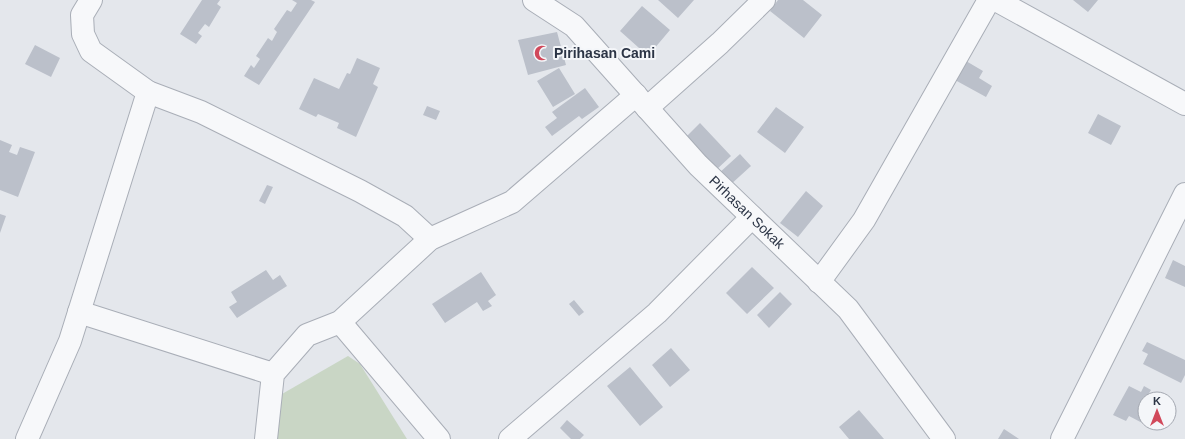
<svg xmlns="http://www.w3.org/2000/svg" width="1185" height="439" font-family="Arial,sans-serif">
<rect width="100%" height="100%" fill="#e4e7ec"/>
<!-- green -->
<path fill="#c9d6c5" d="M348 356 360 364 407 439H273L276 407 282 394Z"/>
<!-- building -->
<path fill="#bbc0ca" d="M202 0H220L217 4 221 7 209 27 205 24 198 33 202 36 196 44 180 34Z
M292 0H311L315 2 259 85 244 76 251 65 254 68 260 59 256 56 268 38 272 41 277 32 274 29 287 10 291 12 297 3Z
M658 0H694L678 18Z
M778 0H803L822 15 804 38 770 11Z
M1073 0H1098L1088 12Z
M642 6 670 30 648 56 620 31Z
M557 32 566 65 528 75 518 40Z
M35 45 60 58 51 77 25 64Z
M357 58 380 68 373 84 378 87 356 137 337 128 339 123 318 114 316 117 299 109 314 78 339 89 347 73 350 74Z
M966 61 983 71 979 78 992 86 986 97 955 80Z
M559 68 575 94 553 107 537 81Z
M585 88 599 107 582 119 579 116 552 136 545 127 557 118 552 112Z
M427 106 440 111 436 120 423 115Z
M776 107 804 127 785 153 757 132Z
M1098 114 1121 126 1111 145 1088 133Z
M700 123 731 156 715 171 684 139Z
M0 140 12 145 9 152 17 155 20 147 35 152 18 197 0 190Z
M740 154 751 166 729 186 718 174Z
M267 185 273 187 265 204 259 201Z
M806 191 823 206 798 237 780 223Z
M0 214 6 216 0 233Z
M1173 260 1185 266V287L1165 278Z
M752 267 774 288 747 314 726 293Z
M266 270 273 280 280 275 287 286 237 318 229 307 237 302 231 292Z
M481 272 496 295 488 301 492 306 483 311 477 302 445 323 432 304Z
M780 292 792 304 769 328 757 315Z
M574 300 584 312 579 316 569 304Z
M1147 342 1185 360V375L1181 383 1143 364 1148 354 1142 351Z
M671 348 690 370 670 387 652 365Z
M630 367 663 407 640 426 607 386Z
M1129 386 1141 392 1144 386 1151 390 1148 395 1156 399H1145V423H1149L1148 426 1129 416 1126 421 1113 415Z
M859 410 884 439H849L839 427Z
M567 420 584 435 580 439H571L560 428Z
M1004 429 1019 439H998Z"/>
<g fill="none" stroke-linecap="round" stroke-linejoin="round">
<defs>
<g id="minor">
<path d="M91 0 82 15 83 34 91 51 148 92 201 112 360 191 405 216 430 239"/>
<path id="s1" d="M534 0 574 26 698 165 848 309 944 439"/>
<path d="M996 0 1185 104"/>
<path d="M647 108 720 43 764 0"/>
<path d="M819 282 864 220 989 0"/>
<path d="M79 312 273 374"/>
<path d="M340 322 439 439"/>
<path d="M27 439 70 341 148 92"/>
<path d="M266 439 273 374 307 335 340 322 430 239 512 202 636 95"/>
<path d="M510 439 657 313 752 217"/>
<path d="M1062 439 1185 194"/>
</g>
</defs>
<!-- minor casing -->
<use href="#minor" stroke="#a9aeb7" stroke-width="24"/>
<!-- minor -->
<use href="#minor" stroke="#f7f8fa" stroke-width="22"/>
</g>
<!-- icons -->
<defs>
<symbol id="mosque-bare" viewBox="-9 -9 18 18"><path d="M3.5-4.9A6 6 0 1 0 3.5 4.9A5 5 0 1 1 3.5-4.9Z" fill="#d1495b" stroke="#f4f6f9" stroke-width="2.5" paint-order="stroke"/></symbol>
</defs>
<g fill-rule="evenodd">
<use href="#mosque-bare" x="531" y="42" width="22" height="22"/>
</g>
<g text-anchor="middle" stroke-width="4" stroke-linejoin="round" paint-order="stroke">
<!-- poi labels -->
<g font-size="14" font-weight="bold" fill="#2b3445" stroke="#f4f6f9" text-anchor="start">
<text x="554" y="58">Pirihasan Cami</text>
</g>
<!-- street labels -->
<g font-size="14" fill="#2b3445" stroke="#f4f6f9">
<text dy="5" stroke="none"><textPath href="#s1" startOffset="302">Pirhasan Sokak</textPath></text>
</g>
</g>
<!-- north arrow -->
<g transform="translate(1157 411)"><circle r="19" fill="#f4f6f9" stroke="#a4a8b1"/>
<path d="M0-3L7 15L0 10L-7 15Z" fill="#d1495b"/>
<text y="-6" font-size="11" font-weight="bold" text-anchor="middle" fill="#2b3445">K</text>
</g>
</svg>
